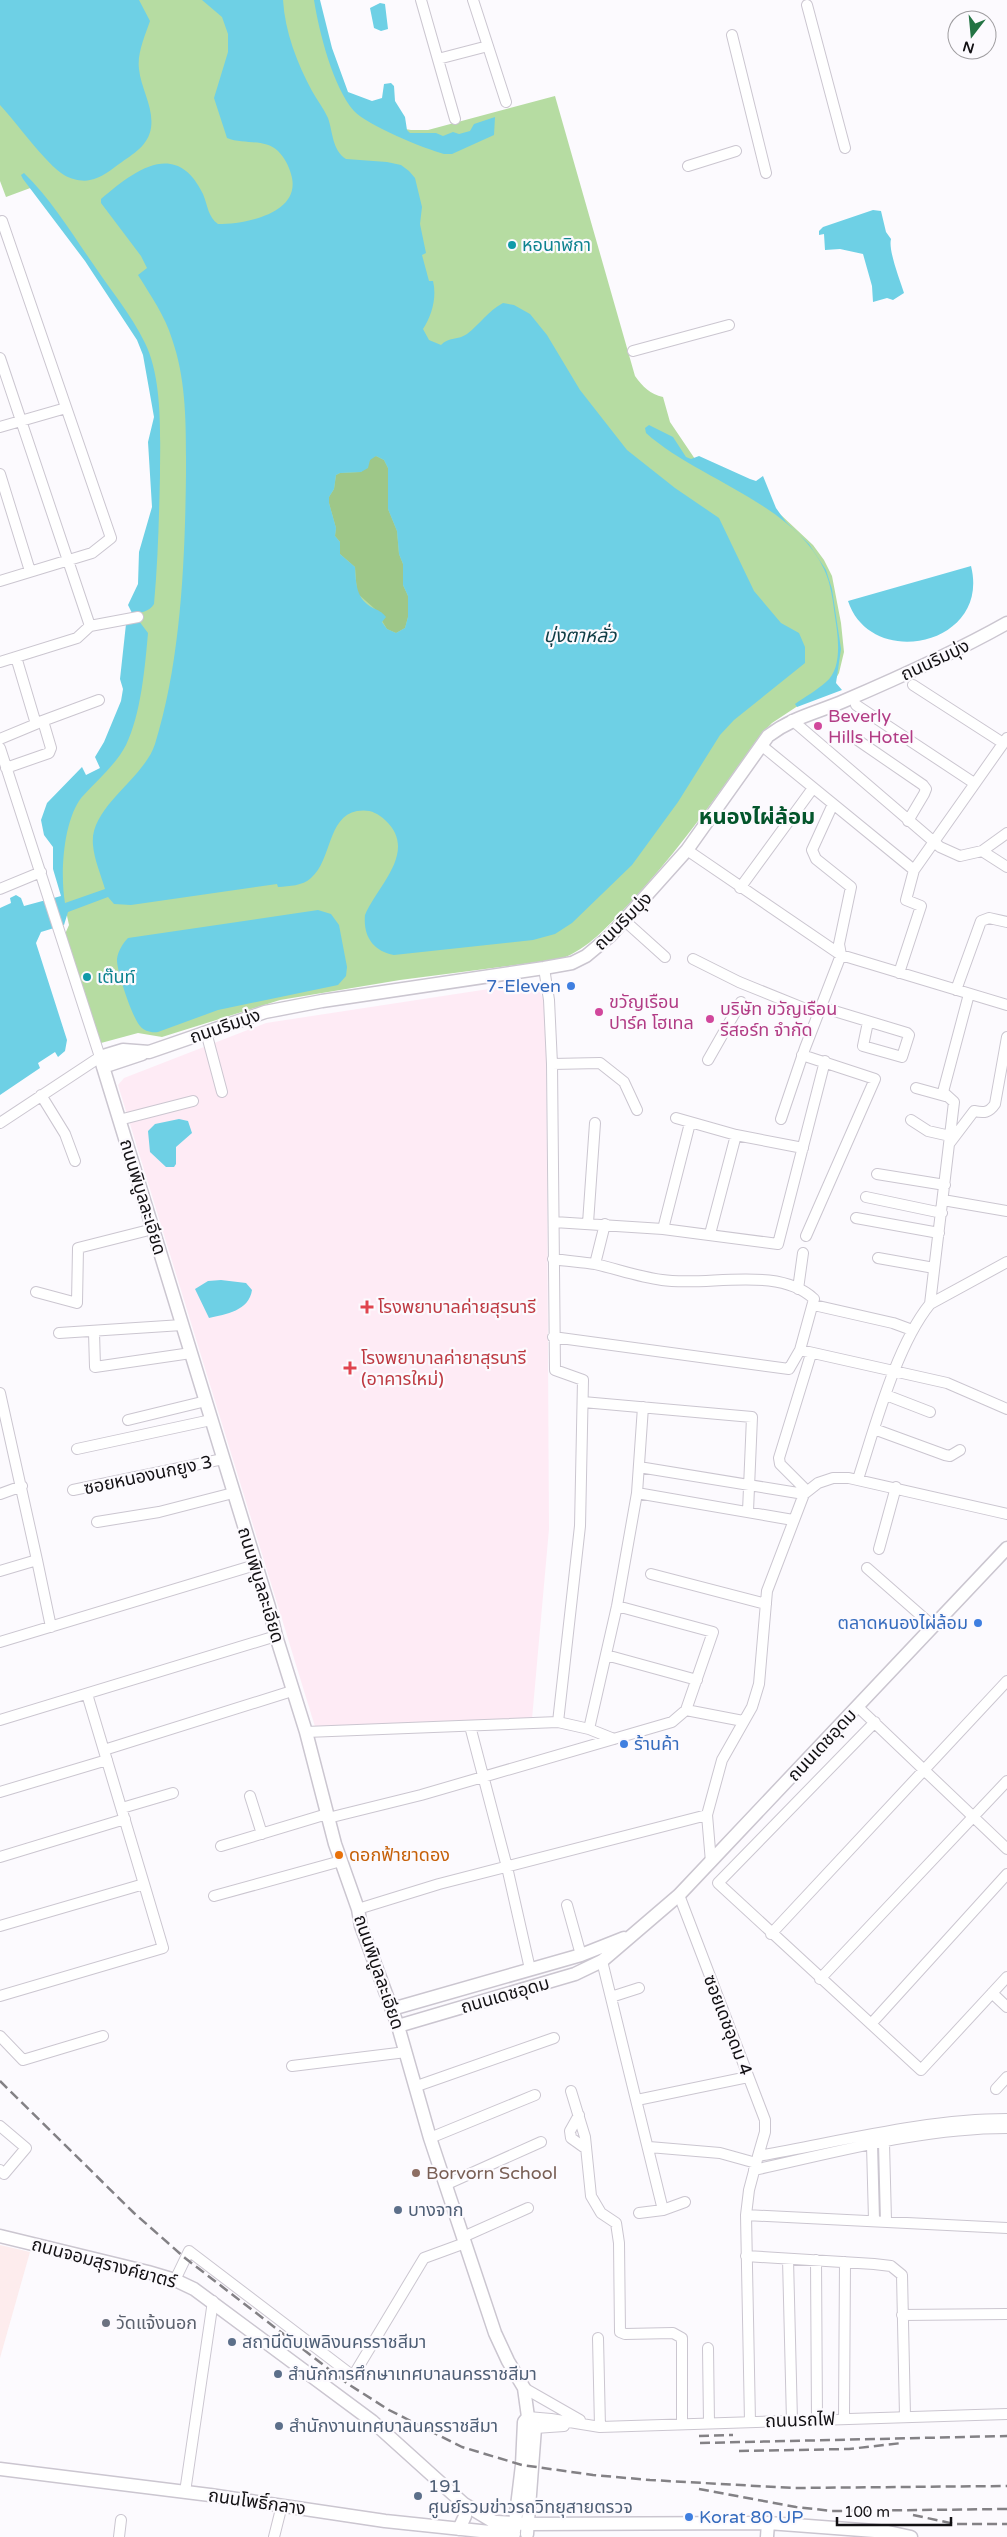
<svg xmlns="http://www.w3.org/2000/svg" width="1007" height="2537" font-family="'Varela Round','Noto Sans Thai',sans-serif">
<rect width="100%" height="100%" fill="#fcfafe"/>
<!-- education -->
<path fill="#fdeced" d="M0 2245 30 2252 0 2358Z"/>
<!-- medical -->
<path fill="#feebf5" d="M528 983 535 986 541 994 546 1008 549 1529 532 1719 316 1730 118 1085 124 1078 266 1023Z"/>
<!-- green -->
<path fill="#b6dca2" d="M0 0H317L344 90 388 126 411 130H428L555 96 635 376C643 387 650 394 663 397L670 422 697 462 781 515 813 545 824 560 832 576 841 623 844 652 839 673 834 682 772 723 761 734C719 793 678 852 628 905 607 927 589 948 561 959L400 980 280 1000 162 1037 138 1033 101 1043 65 934 69 925 61 888 63 834 70 812 121 745 136 610 150 605 156 416 143 347 102 282 33 187 6 197 0 181Z"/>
<!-- forest -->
<path fill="#9ec788" d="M376 456 384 460 388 468V509L397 531 399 554 403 564V585L408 596V617L405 628 396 633 387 629 375 609 357 593 355 567 340 554V542L335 536 336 528 329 503V497L334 489 336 475 340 473 361 472 372 457Z"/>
<!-- water -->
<path fill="#6ed0e5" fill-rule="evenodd" d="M0 0H139L150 21C145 36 137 53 139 69 141 89 154 107 151 128 148 146 133 154 119 164 111 170 101 178 90 180 82 182 71 179 64 175 46 164 16 122 0 105Z
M202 0H283C285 32 297 63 312 91 317 100 324 109 328 118 333 132 332 150 346 159L387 162 401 165 409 171 415 178 422 207 420 224 426 253 422 255 429 281H433C437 297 432 315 423 329L429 340 441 345C448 337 459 340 467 334 480 324 488 311 503 303L514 305 530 314 547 335 580 390 627 450 675 488 719 518 754 591 781 623 799 633 805 647V663L734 720 720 735 678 802 632 865 572 923 555 934 533 940 394 955C373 951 363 936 365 915 377 886 419 851 385 820 377 812 368 809 357 811 327 817 332 860 311 878 302 886 290 886 278 887L277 884 131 905 114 904 108 897 68 912 64 925 41 932 36 943 67 1040 65 1051 58 1057 55 1052 38 1063 40 1068 0 1095V908L11 903 10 898 16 895 21 898 24 906 61 896 53 869V847L44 835 41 820 47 803 82 767 86 775 100 768 95 757 104 742 121 701 123 689 120 679 126 624 139 621 148 633C145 667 141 714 126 745 115 766 97 780 82 797 63 820 60 875 65 903L105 889C101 875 94 859 93 845 89 807 144 779 155 744 181 661 185 560 186 474 186 428 187 382 172 339 165 316 151 296 138 275L147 268 141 256 101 203V199C134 171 176 138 203 194 208 206 208 217 218 224 246 224 303 213 291 174 289 166 284 157 278 151 264 138 244 145 227 138L214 98 228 52V34L222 17ZM376 456 384 460 388 468V509L397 531 399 554 403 564V585L408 596V617L405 628 396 633 387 629 382 622 386 617C381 611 379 611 373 608 356 599 356 584 355 567L340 554V542L335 536 336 528 329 503V497L334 489 336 475 340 473 361 472 368 468 370 460Z
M314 0H320L332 48 348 92 372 101 382 98 384 84 391 83 394 86 395 101 405 117 407 130 410 133H436L443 136 453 132 459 134 470 131 474 124 495 117 494 135 452 154H444C425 149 367 125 354 111 333 87 319 32 314 0Z
M380 3 385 4 388 29 381 31 374 28 370 8Z
M24 173C50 198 71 232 91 261 109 288 131 314 145 343 163 380 160 435 160 475 159 518 158 561 154 604 149 612 141 613 132 613L128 605 138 584 139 552 152 507 148 442 154 417 143 355 137 340 85 261 23 179 21 175Z
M873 210 881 211 886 232 891 239C888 250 900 280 904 293L893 300 887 298 873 302 872 286 863 254 840 249 825 250 824 234 819 235V231L823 227Z
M649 425 673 437 686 457 691 459 699 456 750 479 756 481 763 476 776 508 786 522 809 544 826 570 832 589 841 649 836 683 842 690 797 707 795 704C805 697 817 690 826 682 843 668 838 636 835 617 833 601 831 584 824 569 793 503 697 479 646 433L645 428Z
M971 566C991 645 871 671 848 601Z
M318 910 331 914 339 925 347 967 346 976 338 985 218 1010 158 1032C151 1033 144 1031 140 1026 132 1017 116 969 117 959 118 951 123 943 128 938Z
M179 1119 188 1121 192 1133 176 1147V1164L174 1167H166L150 1152 148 1131 155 1124Z
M221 1280 246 1283 252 1290C249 1311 226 1314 209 1318L195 1289 208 1281Z"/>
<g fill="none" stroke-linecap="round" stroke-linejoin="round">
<defs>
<path id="minor" d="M421 0 455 119
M473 0 506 102
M807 5 845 148
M732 35 766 173
M438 59 488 46
M688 166 736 151
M0 222 2 221 111 538 92 553 0 581
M633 351 729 325
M0 358 90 626
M0 427 66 408
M0 474 30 571
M0 662 77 638 90 626 138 617
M913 685 1003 743
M856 705 974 783
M792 720 940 847 960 856 982 851 1007 833
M37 723 99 700
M0 739 36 724 16 657
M856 739 923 785 926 789 924 794 908 821
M761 745 914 870
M0 748 100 1057 0 1123
M6 768 49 753 51 748 43 721
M687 850 841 955 1007 1005
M982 851 1007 867
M740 888 813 788
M0 889 41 872
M625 921 665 957
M693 959 739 982 818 1014
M544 968 549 1000 552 1064 555 1370 583 1380 580 1526 558 1722
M899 973 921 906 906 900 914 870 1007 738
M956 990 981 921 989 918 1007 922
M821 1007 907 1033 909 1035 902 1057 863 1046 868 1022
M206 1032 222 1092
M802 1055 875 1079 806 1236
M708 1060 741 1002
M552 1064 600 1063 624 1082 637 1110
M916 1088 945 1096
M41 1095 65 1134 75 1161
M676 1118 736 1135 803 1148
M781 1119 805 1048 841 955 839 944 851 887 816 859 812 850 833 804
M119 1120 193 1101
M911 1120 928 1131 950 1136
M949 1144 974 1111C984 1113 989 1113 995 1104L1007 1037
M877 1174 945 1185
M866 1197 942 1213
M943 1200 1007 1211
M856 1218 939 1233
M554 1222 663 1229 778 1244 825 1061
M588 1223 595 1123
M663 1229 690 1123
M710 1234 736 1135
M878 1258 934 1268
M553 1259C567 1261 581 1262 595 1264 617 1269 639 1277 662 1280 707 1287 778 1265 814 1299L800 1350 789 1369 553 1337
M595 1264 605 1224
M798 1289 803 1253
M36 1292 77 1303 78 1248 153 1229
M930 1304 954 1102 943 1092 969 994
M814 1305 893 1323 912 1330
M94 1332 95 1367 191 1353
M59 1333 182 1325
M800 1350 947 1383 1007 1409
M0 1393 37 1560
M886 1395 930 1412
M583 1402 752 1417 748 1511
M128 1420 206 1401
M874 1429 945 1455 950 1456 960 1450
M77 1449 211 1420
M639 1467 804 1494
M858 1479C875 1427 896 1346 930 1304L1007 1262
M73 1490 223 1459
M807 1491 780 1464 779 1458 811 1354
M637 1493 793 1520
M0 1494 22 1486
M97 1522 159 1512 233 1493
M879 1549 896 1487
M867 1568 933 1626
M0 1571 37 1560 51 1627
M651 1574 766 1604
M617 1606 713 1632 686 1710
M0 1642 255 1565
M606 1655 697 1680
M87 1694 144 1884
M858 1707 1007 1849
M0 1720 276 1636
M875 1722 718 1883 921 2070 1007 1977
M470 1726 507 1867 530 1969
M589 1729 617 1606 637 1493 643 1407
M306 1732 558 1722 589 1729 614 1739
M104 1750 292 1691
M0 1792 107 1760
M250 1796 262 1834
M122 1808 173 1793
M328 1818 421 1795 672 1722 686 1710 743 1721
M221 1846 327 1814
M0 1857 125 1819
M711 1862 707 1815 722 1760 752 1707 759 1684 767 1591 804 1494 818 1483 833 1478H849L1007 1514
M679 1895 765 2120V2132L758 2156
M214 1896 341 1861
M567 1905 581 1955
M358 1909 439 1884 707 1815
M0 1926 144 1884 163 1948 0 1996
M771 1934 1007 1681
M602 1961 663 2210
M820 1979 1007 1781
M992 1993 1007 2007
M611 1997 639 1988
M871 2024 1007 1874
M0 2036 23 2060 103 2036
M292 2066 406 2052
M417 2086 554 2038
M996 2089 1007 2077
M571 2091 585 2137 591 2196 601 2213 616 2223 619 2243 620 2332 625 2334 673 2333 682 2338V2424
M637 2100 748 2077
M579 2115 570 2131 571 2138 585 2148
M0 2126 26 2148 4 2174 0 2170
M430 2138 535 2095
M884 2143 886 2221
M872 2145 874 2220
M649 2147 720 2153 756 2163
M754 2170C837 2152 922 2128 1007 2128
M445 2185 541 2142
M639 2213 663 2210 685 2202
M746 2215 1007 2228
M463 2237 528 2208
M746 2256 874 2264 891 2266 902 2275 905 2416
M788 2259 792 2421
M816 2260 817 2419
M175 2280 189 2251 353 2376 424 2258 465 2243
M902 2315 1007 2314
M598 2338 600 2427
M708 2348 709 2423
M524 2388 580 2420
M528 2417 551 2419 600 2427 1007 2414
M844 2418 845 2262
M750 2422 746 2215 749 2190 758 2156C838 2142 926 2119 1007 2119
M535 2428 564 2426
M185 2492 213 2301
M119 2537 121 2520
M274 2537 282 2505"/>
<path id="major" d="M103 1067 142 1054
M392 2009 581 1955 624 1938
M398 2026 575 1974 602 1961 679 1895 1007 1548
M0 2236 148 2272 175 2280 194 2289 372 2421 464 2504 514 2534
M0 2469 210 2495 385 2521 509 2534
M497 2522 527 2524 768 2523 888 2532 911 2537
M459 2529 465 2516 464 2504
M514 2531 522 2465 524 2422 528 2417
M527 2534 535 2428 528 2417 524 2388 508 2361 495 2333 430 2138 398 2026 361 1926 358 1909 335 1844 306 1732 276 1636 269 1607 100 1057 123 1050 149 1052 265 1012 322 1001 544 968 572 963 586 956 610 936 687 850 768 736C793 717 816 713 844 701 900 677 954 653 1007 623
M767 2537 768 2523"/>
</defs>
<!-- minor casing -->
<use href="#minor" stroke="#cbc6d0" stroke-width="12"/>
<!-- major casing -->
<use href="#major" stroke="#cbc6d0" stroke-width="15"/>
<!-- minor -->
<use href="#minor" stroke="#fff" stroke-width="10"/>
<!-- major -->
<use href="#major" stroke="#fff" stroke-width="12"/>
<!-- rail -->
<path stroke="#838185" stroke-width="2.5" stroke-dasharray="10 5" stroke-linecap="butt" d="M0 2081 134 2213 185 2258 348 2384 389 2410 462 2447 522 2465 593 2475 650 2480 793 2488 1007 2486
M699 2436 733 2435
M700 2443 1007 2436
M739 2451 849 2449 902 2443
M699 2489 796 2507 832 2511 1007 2509
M913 2515 955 2524H1007"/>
</g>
<!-- markers -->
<g fill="#0f9aa8" stroke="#fcfafe" stroke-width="2">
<circle cx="512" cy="245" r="5"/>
<circle cx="87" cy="977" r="5"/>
</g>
<g fill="#d1479c" stroke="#fcfafe" stroke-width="2">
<circle cx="818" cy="726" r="5"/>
<circle cx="599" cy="1012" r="5"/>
<circle cx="710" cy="1019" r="5"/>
</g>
<g fill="#3f7fe0" stroke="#fcfafe" stroke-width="2">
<circle cx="571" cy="986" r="5"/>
<circle cx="978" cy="1623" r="5"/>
<circle cx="624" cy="1744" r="5"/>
<circle cx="689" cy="2517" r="5"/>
</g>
<g fill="#e0444e" stroke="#fcfafe" stroke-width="2">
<path d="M364.5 1299.5h5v5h5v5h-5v5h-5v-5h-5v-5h5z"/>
<path d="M347.5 1360.5h5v5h5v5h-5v5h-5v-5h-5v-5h5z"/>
</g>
<circle fill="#e8710a" stroke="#fcfafe" stroke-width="2" cx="339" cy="1855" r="5"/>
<circle fill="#8d6e63" stroke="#fcfafe" stroke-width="2" cx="416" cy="2173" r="5"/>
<g fill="#5c6f8a" stroke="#fcfafe" stroke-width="2">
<circle cx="398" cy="2210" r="5"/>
<circle cx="232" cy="2342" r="5"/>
<circle cx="278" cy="2374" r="5"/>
<circle cx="279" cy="2426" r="5"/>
<circle cx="418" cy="2496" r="5"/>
</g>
<circle fill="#6b7280" stroke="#fcfafe" stroke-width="2" cx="106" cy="2323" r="5"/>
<g text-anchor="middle" stroke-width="4.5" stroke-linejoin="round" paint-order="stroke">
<!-- culture labels -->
<g font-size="18" fill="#0d838f" stroke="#fcfafe" text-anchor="start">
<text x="522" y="251">หอนาฬิกา</text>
<text x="97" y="983">เต๊นท์</text>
</g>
<!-- street labels -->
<g font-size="18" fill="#131114" stroke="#fcfafe">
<text transform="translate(935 660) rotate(-25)" y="6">ถนนริมบุ่ง</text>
<text transform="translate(623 921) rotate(-45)" y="6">ถนนริมบุ่ง</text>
<text transform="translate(225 1026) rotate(-19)" y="6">ถนนริมบุ่ง</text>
<text transform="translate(143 1197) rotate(73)" y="6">ถนนพิบูลละเอียด</text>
<text transform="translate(148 1475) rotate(-12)" y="6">ซอยหนองนกยูง 3</text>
<text transform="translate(261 1585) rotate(73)" y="6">ถนนพิบูลละเอียด</text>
<text transform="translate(822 1745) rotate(-47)" y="6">ถนนเดชอุดม</text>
<text transform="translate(379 1972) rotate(71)" y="6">ถนนพิบูลละเอียด</text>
<text transform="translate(505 1995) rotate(-16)" y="6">ถนนเดชอุดม</text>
<text transform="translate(728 2025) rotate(69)" y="6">ซอยเดชอุดม 4</text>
<text transform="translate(104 2263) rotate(15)" y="6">ถนนจอมสุรางค์ยาตร์</text>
<text transform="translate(800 2420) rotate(-2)" y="6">ถนนรถไฟ</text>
<text transform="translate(257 2502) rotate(8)" y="6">ถนนโพธิ์กลาง</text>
</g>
<!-- hotel labels -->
<g font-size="18" fill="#b23c85" stroke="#fcfafe" text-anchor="start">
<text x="828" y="722">Beverly<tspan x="828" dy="21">Hills Hotel</tspan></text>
<text x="609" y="1008">ขวัญเรือน<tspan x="609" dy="21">ปาร์ค โฮเทล</tspan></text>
<text x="720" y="1015">บริษัท ขวัญเรือน<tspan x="720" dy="21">รีสอร์ท จำกัด</tspan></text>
</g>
<!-- shop labels -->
<g font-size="18" fill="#366cbe" stroke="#fcfafe" text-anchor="end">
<text x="561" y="992">7-Eleven</text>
<text x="968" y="1629">ตลาดหนองไผ่ล้อม</text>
<text x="634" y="1750" text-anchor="start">ร้านค้า</text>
<text x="699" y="2523" text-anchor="start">Korat 80 UP</text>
</g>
<!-- health labels -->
<g font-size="18" fill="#be3a42" stroke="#fcfafe" text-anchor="start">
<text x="378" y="1313">โรงพยาบาลค่ายสุรนารี</text>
<text x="361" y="1364">โรงพยาบาลค่ายาสุรนารี<tspan x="361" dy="21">(อาคารใหม่)</tspan></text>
</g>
<!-- food labels -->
<g font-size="18" fill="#c56008" stroke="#fcfafe" text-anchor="start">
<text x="349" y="1861">ดอกฟ้ายาดอง</text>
</g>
<!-- education labels -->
<g font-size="18" fill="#785e54" stroke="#fcfafe" text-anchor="start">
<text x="426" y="2179">Borvorn School</text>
</g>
<!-- service labels -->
<g font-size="18" fill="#4e5e75" stroke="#fcfafe" text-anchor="start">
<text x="408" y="2216">บางจาก</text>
<text x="242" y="2348">สถานีดับเพลิงนครราชสีมา</text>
<text x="288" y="2380">สำนักการศึกษาเทศบาลนครราชสีมา</text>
<text x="289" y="2432">สำนักงานเทศบาลนครราชสีมา</text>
<text x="428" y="2492">191<tspan x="428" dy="21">ศูนย์รวมข่าวรถวิทยุสายตรวจ</tspan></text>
</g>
<!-- worship labels -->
<g font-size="18" fill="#5b616d" stroke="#fcfafe" text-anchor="start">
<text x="116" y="2329">วัดแจ้งนอก</text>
</g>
<!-- water labels -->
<g font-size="19" font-style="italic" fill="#0f3d46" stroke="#fcfafe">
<text x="580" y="642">บุ่งตาหลั่ว</text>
</g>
<!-- district labels -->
<g font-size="22" font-weight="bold" fill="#03552b" stroke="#fcfafe">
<text x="757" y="824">หนองไผ่ล้อม</text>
</g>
</g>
<!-- north arrow -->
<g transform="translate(972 35) rotate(196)"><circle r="24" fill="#fcfafe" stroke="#9f9da0"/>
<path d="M0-4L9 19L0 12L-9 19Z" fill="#237343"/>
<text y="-8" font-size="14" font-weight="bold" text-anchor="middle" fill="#131114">N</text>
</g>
<!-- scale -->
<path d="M837 2517v8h114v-8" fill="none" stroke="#131114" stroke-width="2.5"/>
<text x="844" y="2517" font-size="15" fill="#131114" stroke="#fcfafe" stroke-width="4" paint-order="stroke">100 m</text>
</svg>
